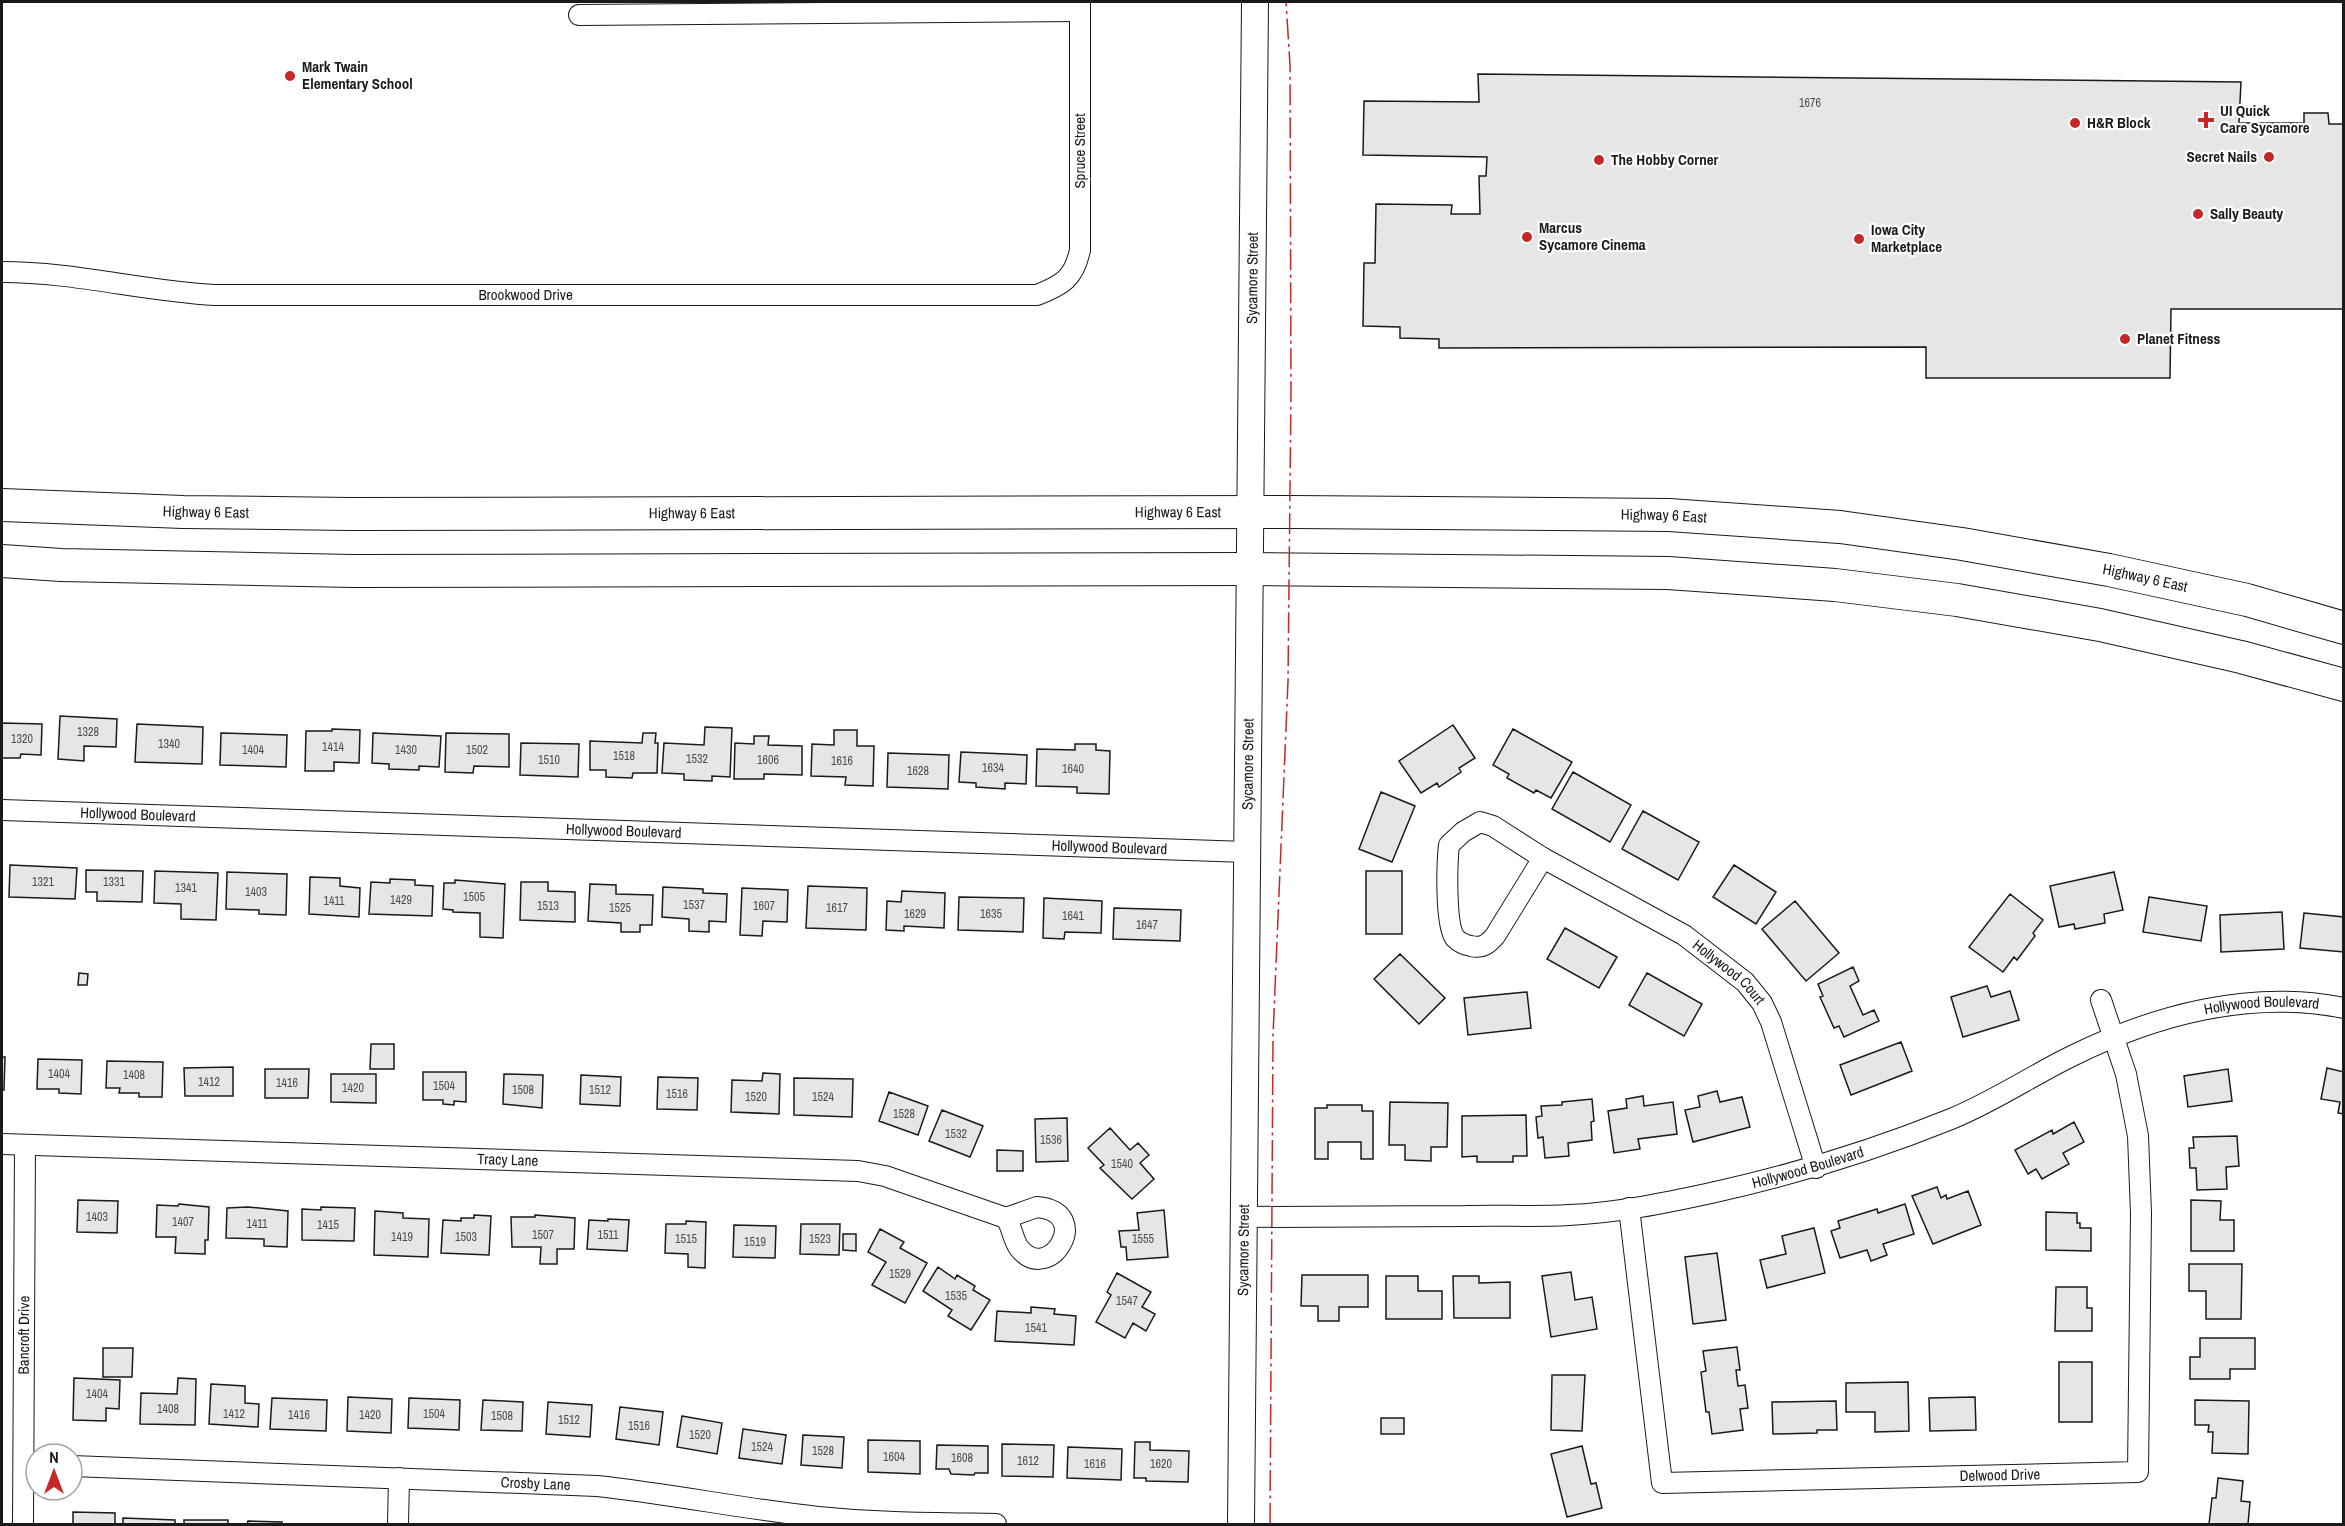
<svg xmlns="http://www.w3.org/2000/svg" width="2345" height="1526" font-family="'Archivo Narrow',sans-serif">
<rect width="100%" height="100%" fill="#fff"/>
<!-- building -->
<path fill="#e6e6e6" stroke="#1a1a1a" stroke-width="1.5" d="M1478 74 2241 82 2239 123H2304V113H2328L2329 124H2344V309H2171L2170 378H1926V347L1439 348V339L1400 338V327L1363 326 1364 263H1375L1376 204 1452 205 1451 214H1480L1479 176H1486L1487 157 1363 155 1364 101 1479 102Z
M60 716 117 719 116 747 84 746V761L58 759Z
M2 723 42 724 41 755 21 754 20 758H2Z
M137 724 203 727 202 764 135 762Z
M1453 725 1475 758 1459 768 1461 772 1439 787 1437 783 1421 793 1399 761Z
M705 727 732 728 730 777 712 776V781L684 780V774L662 773 664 743 704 745Z
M332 729 360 730 359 763 334 762V771H305L306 731H332Z
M1513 729 1572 762 1551 798 1536 790 1534 793 1507 778 1509 774 1493 765Z
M834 730H857V746H874L873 786 845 785 846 777 811 776 812 744 834 745Z
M221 733 287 735 286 767 220 765Z
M373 733 441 736 439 767 419 766V770L389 769V764L372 763Z
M446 733 509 734V767L474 766 473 773 445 772Z
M643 733H656L655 743H658L657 773H633L632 778 606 777V770H590V741L642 743Z
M754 736H769L768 745 802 746V775L764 774V779H734L735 743 754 744Z
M521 743 579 744 578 777 520 775Z
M1075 744H1096V750L1110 751 1109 794 1077 793V787L1036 786 1037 749 1075 750Z
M961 752 1027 755 1026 784 1005 783V789L976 787V783L959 782Z
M888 753 949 755 948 789 887 787Z
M1573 772 1631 805 1610 842 1552 809Z
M1381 792 1415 806 1392 862 1359 849Z
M1643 811 1699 842 1678 880 1622 849Z
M10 865 77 868 75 899 9 897Z
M1734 865 1776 892 1756 924 1713 897Z
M86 870 143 871 142 902 97 901V892H86Z
M155 871 218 873 216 920 181 919V904L154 903Z
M1366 871H1402V934H1366Z
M227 872 287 874 286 915 259 914V910L226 909Z
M2114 872 2123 910 2104 914 2105 923 2075 929 2074 924 2059 927 2050 886Z
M310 877 340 878V886L360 888 359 917 309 914Z
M390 879 415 880V885L433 886 432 916 369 914 371 882 390 883Z
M455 880 505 884 503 938 480 937V913L453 912V910L443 909 444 883H455Z
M521 882H548V891L575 892V922L520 920Z
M590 884 616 885V894L653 895 652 925H640V932H621V923L588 921Z
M808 886 867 888 866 930 806 928Z
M663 887 703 889V893L727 894 726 922 709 921V932L689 931V919L662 917Z
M742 888 788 890 787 922 763 921 762 936 740 935Z
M902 891 945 893 944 928 904 926V931L886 930 887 901 901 902Z
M2010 894 2043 920 2033 933 2035 936 2017 960 2014 957 2003 972 1969 947Z
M959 897 1024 898 1023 932 958 930Z
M2149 897 2207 906 2201 941 2143 932Z
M1044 898 1102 901 1101 933 1065 932 1064 939 1043 938Z
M1795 901 1839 953 1806 981 1762 929Z
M1114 908 1181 910 1180 941 1113 939Z
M2282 912 2284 949 2221 952 2220 915Z
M2304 913 2344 917V952L2300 948Z
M1565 928 1617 957 1599 988 1547 959Z
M1400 954 1445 998 1419 1024 1374 979Z
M1853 967 1859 981 1850 986 1863 1015 1874 1010 1879 1021 1844 1037 1839 1026 1834 1028 1820 997 1823 996 1818 984Z
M79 973 88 974 87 985H78Z
M1647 973 1702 1004 1684 1036 1629 1005Z
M1987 986 1991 997 2010 991 2019 1020 1963 1037 1951 997Z
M1527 992 1531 1028 1468 1035 1464 998Z
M1901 1042 1912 1071 1851 1095 1840 1065Z
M371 1044H394V1069H370Z
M2 1057H5L4 1090H2Z
M38 1059 82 1060 81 1094 59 1093V1089H37Z
M107 1061 163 1062 162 1097H139V1093H119L120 1088H106Z
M233 1067V1096H185L184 1068Z
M2327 1068 2344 1072V1114L2338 1113 2340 1102 2321 1099Z
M265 1069H309L308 1098H265Z
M2228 1069 2232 1101 2188 1107 2184 1076Z
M423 1072H466V1102L454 1101V1105L443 1104V1100H423Z
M763 1073 780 1074 779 1114 731 1112 732 1080 762 1081Z
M331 1074H376V1103L331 1102Z
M504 1074 543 1075 542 1108 503 1104Z
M581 1075 621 1077 620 1106 580 1104Z
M658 1077 698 1078 697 1110 657 1109Z
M794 1078 853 1079 852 1117 794 1115Z
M1717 1091 1720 1102 1742 1097 1750 1127 1693 1142 1685 1110 1700 1107 1698 1096Z
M889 1092 928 1106 918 1135 879 1121Z
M1643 1096 1644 1106 1673 1102 1677 1134 1638 1139 1640 1149 1614 1153 1608 1111 1627 1108 1626 1099Z
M1592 1099 1594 1121 1591 1122 1592 1140 1568 1143 1569 1156 1545 1158 1543 1137 1538 1138 1536 1117 1542 1116 1541 1106 1562 1105V1102Z
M1390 1102 1448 1103 1447 1147H1431V1161L1405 1160V1145H1389Z
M1327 1105H1362V1111H1373V1159H1361V1142H1328V1159H1315V1108H1327Z
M942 1110 983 1126 970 1157 929 1141Z
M1526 1115 1527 1156H1513V1162H1477V1156L1462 1157V1116Z
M1067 1118 1068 1161 1036 1162 1035 1119Z
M2074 1122 2084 1142 2063 1153 2069 1164 2042 1179 2036 1169 2028 1174 2015 1150 2052 1130 2053 1134Z
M1110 1128 1130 1150 1138 1143 1149 1155 1140 1163 1154 1179 1132 1199 1100 1168 1104 1165 1088 1148Z
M2237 1136 2239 1166 2226 1167 2227 1189 2197 1190 2196 1168H2190L2189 1148H2194L2193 1137Z
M997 1150 1023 1151V1171H997Z
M1937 1187 1941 1198 1946 1195 1947 1199 1968 1191 1981 1225 1933 1244 1912 1196Z
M78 1200 118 1201 117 1233 77 1232Z
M2191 1200 2221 1201 2220 1220H2234V1251H2191Z
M179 1204 209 1207 208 1240H205V1254L175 1253 176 1237H156L157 1205 178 1206Z
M1905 1204 1914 1234 1883 1244 1887 1255 1871 1261 1867 1250 1840 1258 1831 1231 1840 1228 1838 1221 1877 1209 1878 1213Z
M248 1207 288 1211 287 1247 264 1246V1239L226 1238 227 1208Z
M321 1207 355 1208 354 1241 302 1240V1209L321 1210Z
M1164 1210 1168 1257 1127 1260 1126 1247H1121L1119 1231 1139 1230 1137 1213Z
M375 1211 403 1213V1218L429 1219 428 1257 374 1255Z
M2046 1212 2077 1213V1223H2080V1228H2091V1251L2046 1250Z
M474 1215 491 1216 489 1255 441 1253 443 1220 461 1221V1218H474Z
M535 1215 575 1218 574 1249H557V1264H540L541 1247H512L511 1217H535Z
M608 1219 629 1220 627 1251 587 1249 589 1220 608 1221Z
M686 1221 706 1222 705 1268 688 1267V1254L665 1253 666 1224H686Z
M801 1224H840L839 1255 800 1254Z
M734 1225 776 1226 775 1258 733 1257Z
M1814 1228 1825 1273 1767 1288 1760 1260 1786 1254 1782 1236Z
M880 1229 904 1242 900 1248 927 1263 905 1303 872 1285 886 1262 868 1252Z
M843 1234H856V1251L843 1250Z
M1717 1253 1726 1320 1693 1324 1685 1257Z
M2189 1264H2242L2241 1319H2206V1291H2189Z
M938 1267 955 1279 957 1275 975 1286 973 1290 990 1300 971 1330 948 1316 952 1310 923 1291Z
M1571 1272 1575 1300 1592 1297 1597 1329 1551 1337 1542 1276Z
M1117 1273 1151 1292 1142 1307 1155 1314 1146 1331 1133 1323 1125 1338 1096 1322 1111 1295 1107 1292Z
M1302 1275H1368V1307H1339V1321H1318V1306H1301Z
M1386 1276H1418V1291H1442V1319H1386Z
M1453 1276H1479V1283L1510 1282V1318H1454Z
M2056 1287H2087V1308H2092V1331H2055Z
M1031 1307 1055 1309 1054 1314 1076 1316 1074 1345 995 1341 997 1311 1031 1313Z
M2200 1338H2255V1369H2230V1379H2190V1357H2200Z
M1737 1347 1740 1370H1736L1738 1386 1745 1385 1748 1408 1740 1409 1743 1430 1712 1434 1709 1412H1706L1701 1372 1706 1371 1703 1351Z
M103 1348H133L132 1377H103Z
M2059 1362H2092V1422H2059Z
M1552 1375H1585L1582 1431 1551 1430Z
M74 1378 120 1380 119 1409 106 1408V1421L73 1420Z
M178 1378 196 1379 195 1425 140 1424 141 1393 177 1394Z
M1908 1382 1909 1431 1875 1432V1412H1846V1383Z
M211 1384 245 1386V1403L259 1404 258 1427 209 1424Z
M348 1397 392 1399 391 1433 347 1431Z
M1975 1397 1976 1430 1930 1431 1929 1398Z
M272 1398 327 1400 326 1431 270 1429Z
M409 1398 460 1400 459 1430 408 1428Z
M483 1400 523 1402 522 1431 481 1430Z
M2195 1400 2249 1401 2248 1454 2212 1453 2213 1432H2208L2209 1425H2195Z
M1836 1401 1837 1430H1817V1433L1773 1434 1772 1402Z
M548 1402 592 1405 590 1437 546 1434Z
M620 1407 663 1412 659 1445 616 1439Z
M682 1416 722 1423 717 1454 677 1447Z
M1381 1418H1404V1434H1381Z
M743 1429 786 1435 782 1464 739 1458Z
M803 1435 844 1437 842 1468 801 1465Z
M868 1440 920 1441V1474L868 1472Z
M1135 1442H1150V1450L1189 1451 1188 1482 1146 1481V1478H1134Z
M1002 1444 1054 1445 1053 1477 1002 1476Z
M937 1445 988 1446V1473H975L974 1475 951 1474 949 1469H936Z
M1582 1446 1591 1484 1596 1483 1602 1508 1567 1517 1551 1454Z
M1068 1447 1122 1449 1121 1480 1067 1478Z
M2218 1478 2243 1481 2241 1501 2250 1502 2248 1524H2209L2212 1498H2216Z
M73 1512 115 1513V1524H73Z
M123 1518 175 1520V1524H123Z
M184 1520H228V1524H237H184Z
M248 1521 282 1522V1524H247Z"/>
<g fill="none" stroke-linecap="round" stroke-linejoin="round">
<defs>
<g id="minor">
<path d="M579 15 1079 11"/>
<path id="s1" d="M2 272C74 272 143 291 215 295H1037C1063 285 1074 278 1080 250V2"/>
<path id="s2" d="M2 810 1247 852"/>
<path d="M1480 822 1493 826 1543 858 1495 936C1488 944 1482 949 1471 946 1465 945 1459 942 1455 938 1445 924 1447 863 1449 845L1463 832Z"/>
<path id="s3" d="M1543 858 1684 935 1745 982 1762 1003 1771 1022 1816 1168"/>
<path id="s4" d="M2 1144 858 1171 885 1176 1006 1218"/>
<path d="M1037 1207C1095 1212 1049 1286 1019 1248 1013 1240 1012 1227 1006 1218Z"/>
<path id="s5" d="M1629 1208 1662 1483 2138 1472 2141 1213 2138 1136 2126 1074 2101 1000"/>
<path id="s6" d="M1243 1217C1318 1216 1392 1216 1466 1216 1501 1215 1535 1217 1569 1215 1616 1213 1665 1203 1711 1193 1793 1175 1872 1151 1951 1119 1993 1102 2031 1076 2072 1056 2155 1015 2251 989 2344 1008"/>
<path id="s7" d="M72 1466 597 1486C671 1494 744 1509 818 1517 877 1523 937 1523 996 1524"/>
<path id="s8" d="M23 1524 25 1145"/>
<path d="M398 1524 399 1478"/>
</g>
<g id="tertiary">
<path id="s9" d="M1241 1524 1255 2"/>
</g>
<g id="primary">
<path id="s10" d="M2 505 183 512 351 514 1292 512 1669 515 1840 527 1962 544 2109 570 2247 600 2344 628"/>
<path d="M2 561 61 565 353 571 1249 569 1668 573 1835 585 1957 600 2100 625 2241 657 2344 685"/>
</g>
</defs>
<!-- minor casing -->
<use href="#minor" stroke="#1a1a1a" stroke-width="22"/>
<!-- tertiary casing -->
<use href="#tertiary" stroke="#1a1a1a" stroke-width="28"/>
<!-- primary casing -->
<use href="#primary" stroke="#1a1a1a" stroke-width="34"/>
<!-- minor -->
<use href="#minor" stroke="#fff" stroke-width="20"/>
<!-- tertiary -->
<use href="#tertiary" stroke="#fff" stroke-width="26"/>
<!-- primary -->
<use href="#primary" stroke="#fff" stroke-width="32"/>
<!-- power -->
<path stroke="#c62828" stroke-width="1.5" stroke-dasharray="21 4.5 3 4.5" stroke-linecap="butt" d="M1270 1524 1273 1036 1288 681 1291 391 1290 65 1286 2"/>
</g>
<!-- markers -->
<g fill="#c62828" stroke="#fff" stroke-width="2">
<circle cx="290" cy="76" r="6"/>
<path d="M2203 111h6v6h6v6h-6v6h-6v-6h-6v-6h6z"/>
<circle cx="2075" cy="123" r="6"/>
<circle cx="2269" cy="157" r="6"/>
<circle cx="1599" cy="160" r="6"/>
<circle cx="2198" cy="214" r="6"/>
<circle cx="1527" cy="237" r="6"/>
<circle cx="1859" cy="239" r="6"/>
<circle cx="2125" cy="339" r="6"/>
</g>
<g text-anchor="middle" stroke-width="4.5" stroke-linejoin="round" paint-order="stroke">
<!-- number labels -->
<g font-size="12" fill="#4d4d4d">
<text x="1810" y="107">1676</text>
<text x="88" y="736">1328</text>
<text x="22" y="743">1320</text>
<text x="169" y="748">1340</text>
<text x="333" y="751">1414</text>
<text x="253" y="754">1404</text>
<text x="406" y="754">1430</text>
<text x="477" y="754">1502</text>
<text x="624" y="760">1518</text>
<text x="697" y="763">1532</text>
<text x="549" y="764">1510</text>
<text x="768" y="764">1606</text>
<text x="842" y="765">1616</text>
<text x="993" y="772">1634</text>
<text x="1073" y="773">1640</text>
<text x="918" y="775">1628</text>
<text x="43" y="886">1321</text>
<text x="114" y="886">1331</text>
<text x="186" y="892">1341</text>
<text x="256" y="896">1403</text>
<text x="474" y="901">1505</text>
<text x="401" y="904">1429</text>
<text x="334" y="905">1411</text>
<text x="694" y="909">1537</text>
<text x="548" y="910">1513</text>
<text x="764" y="910">1607</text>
<text x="620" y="912">1525</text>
<text x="837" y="912">1617</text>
<text x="915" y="918">1629</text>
<text x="991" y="918">1635</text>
<text x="1073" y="920">1641</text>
<text x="1147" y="929">1647</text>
<text x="59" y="1078">1404</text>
<text x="134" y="1079">1408</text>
<text x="209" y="1086">1412</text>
<text x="287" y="1087">1416</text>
<text x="444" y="1090">1504</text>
<text x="353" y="1092">1420</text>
<text x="523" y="1094">1508</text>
<text x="600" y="1094">1512</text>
<text x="677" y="1098">1516</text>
<text x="756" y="1101">1520</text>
<text x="823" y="1101">1524</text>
<text x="904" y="1118">1528</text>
<text x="956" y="1138">1532</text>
<text x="1051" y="1144">1536</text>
<text x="1122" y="1168">1540</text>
<text x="97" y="1221">1403</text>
<text x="183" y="1226">1407</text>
<text x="257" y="1228">1411</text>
<text x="328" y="1229">1415</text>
<text x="543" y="1239">1507</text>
<text x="608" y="1239">1511</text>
<text x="402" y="1241">1419</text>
<text x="466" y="1241">1503</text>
<text x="686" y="1243">1515</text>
<text x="820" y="1243">1523</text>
<text x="1143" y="1243">1555</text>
<text x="755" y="1246">1519</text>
<text x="900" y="1278">1529</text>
<text x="956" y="1300">1535</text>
<text x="1127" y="1305">1547</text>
<text x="1036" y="1332">1541</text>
<text x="97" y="1398">1404</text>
<text x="168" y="1413">1408</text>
<text x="234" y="1418">1412</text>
<text x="434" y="1418">1504</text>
<text x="299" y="1419">1416</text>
<text x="370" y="1419">1420</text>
<text x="502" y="1420">1508</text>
<text x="569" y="1424">1512</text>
<text x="639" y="1430">1516</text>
<text x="700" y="1439">1520</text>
<text x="762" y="1451">1524</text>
<text x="823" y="1455">1528</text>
<text x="894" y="1461">1604</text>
<text x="962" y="1462">1608</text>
<text x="1028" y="1465">1612</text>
<text x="1095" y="1468">1616</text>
<text x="1161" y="1468">1620</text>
</g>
<!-- poi labels -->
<g font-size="15" font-weight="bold" fill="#1a1a1a" stroke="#fff" text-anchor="start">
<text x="302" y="72">Mark Twain<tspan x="302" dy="17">Elementary School</tspan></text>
<text x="2220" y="116">UI Quick<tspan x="2220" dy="17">Care Sycamore</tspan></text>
<text x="2087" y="128">H&amp;R Block</text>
<text x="2257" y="162" text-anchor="end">Secret Nails</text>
<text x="1611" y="165">The Hobby Corner</text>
<text x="2210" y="219">Sally Beauty</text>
<text x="1539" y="233">Marcus<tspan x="1539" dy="17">Sycamore Cinema</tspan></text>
<text x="1871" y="235">Iowa City<tspan x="1871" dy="17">Marketplace</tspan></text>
<text x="2137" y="344">Planet Fitness</text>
</g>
<!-- street labels -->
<g font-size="15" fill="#1a1a1a" stroke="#fff">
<text transform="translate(1080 151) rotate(-90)" y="5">Spruce Street</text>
<text dy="5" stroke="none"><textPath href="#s9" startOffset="1246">Sycamore Street</textPath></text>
<text dy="5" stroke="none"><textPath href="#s1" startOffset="525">Brookwood Drive</textPath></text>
<text dy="5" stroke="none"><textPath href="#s10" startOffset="204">Highway 6 East</textPath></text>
<text dy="5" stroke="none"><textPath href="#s10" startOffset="1176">Highway 6 East</textPath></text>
<text dy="5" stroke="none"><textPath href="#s10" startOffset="690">Highway 6 East</textPath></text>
<text dy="5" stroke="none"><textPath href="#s10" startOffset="1662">Highway 6 East</textPath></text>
<text dy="5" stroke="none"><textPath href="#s10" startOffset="2148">Highway 6 East</textPath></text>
<text dy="5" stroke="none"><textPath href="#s9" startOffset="760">Sycamore Street</textPath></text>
<text dy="5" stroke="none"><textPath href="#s2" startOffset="136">Hollywood Boulevard</textPath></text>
<text dy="5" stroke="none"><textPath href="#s2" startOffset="622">Hollywood Boulevard</textPath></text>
<text dy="5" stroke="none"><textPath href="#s2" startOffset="1108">Hollywood Boulevard</textPath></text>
<text dy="5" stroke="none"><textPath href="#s3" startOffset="219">Hollywood Court</textPath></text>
<text dy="5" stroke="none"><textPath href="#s6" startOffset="1056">Hollywood Boulevard</textPath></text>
<text dy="5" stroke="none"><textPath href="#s4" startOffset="506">Tracy Lane</textPath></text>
<text dy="5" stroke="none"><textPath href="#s6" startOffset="570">Hollywood Boulevard</textPath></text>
<text dy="5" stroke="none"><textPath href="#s9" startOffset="274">Sycamore Street</textPath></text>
<text dy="5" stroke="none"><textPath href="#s8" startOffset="189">Bancroft Drive</textPath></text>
<text dy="5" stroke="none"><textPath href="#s5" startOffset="615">Delwood Drive</textPath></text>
<text dy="5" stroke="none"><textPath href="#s7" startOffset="464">Crosby Lane</textPath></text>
</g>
</g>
<!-- border -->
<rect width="2345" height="1526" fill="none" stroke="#1a1a1a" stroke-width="6"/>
<!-- north arrow -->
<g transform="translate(54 1472)"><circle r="28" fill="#ffffff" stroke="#a3a3a3" stroke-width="1.5"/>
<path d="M0-4.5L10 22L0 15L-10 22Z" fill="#c62828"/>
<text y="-9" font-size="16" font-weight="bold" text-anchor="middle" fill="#1a1a1a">N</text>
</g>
</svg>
